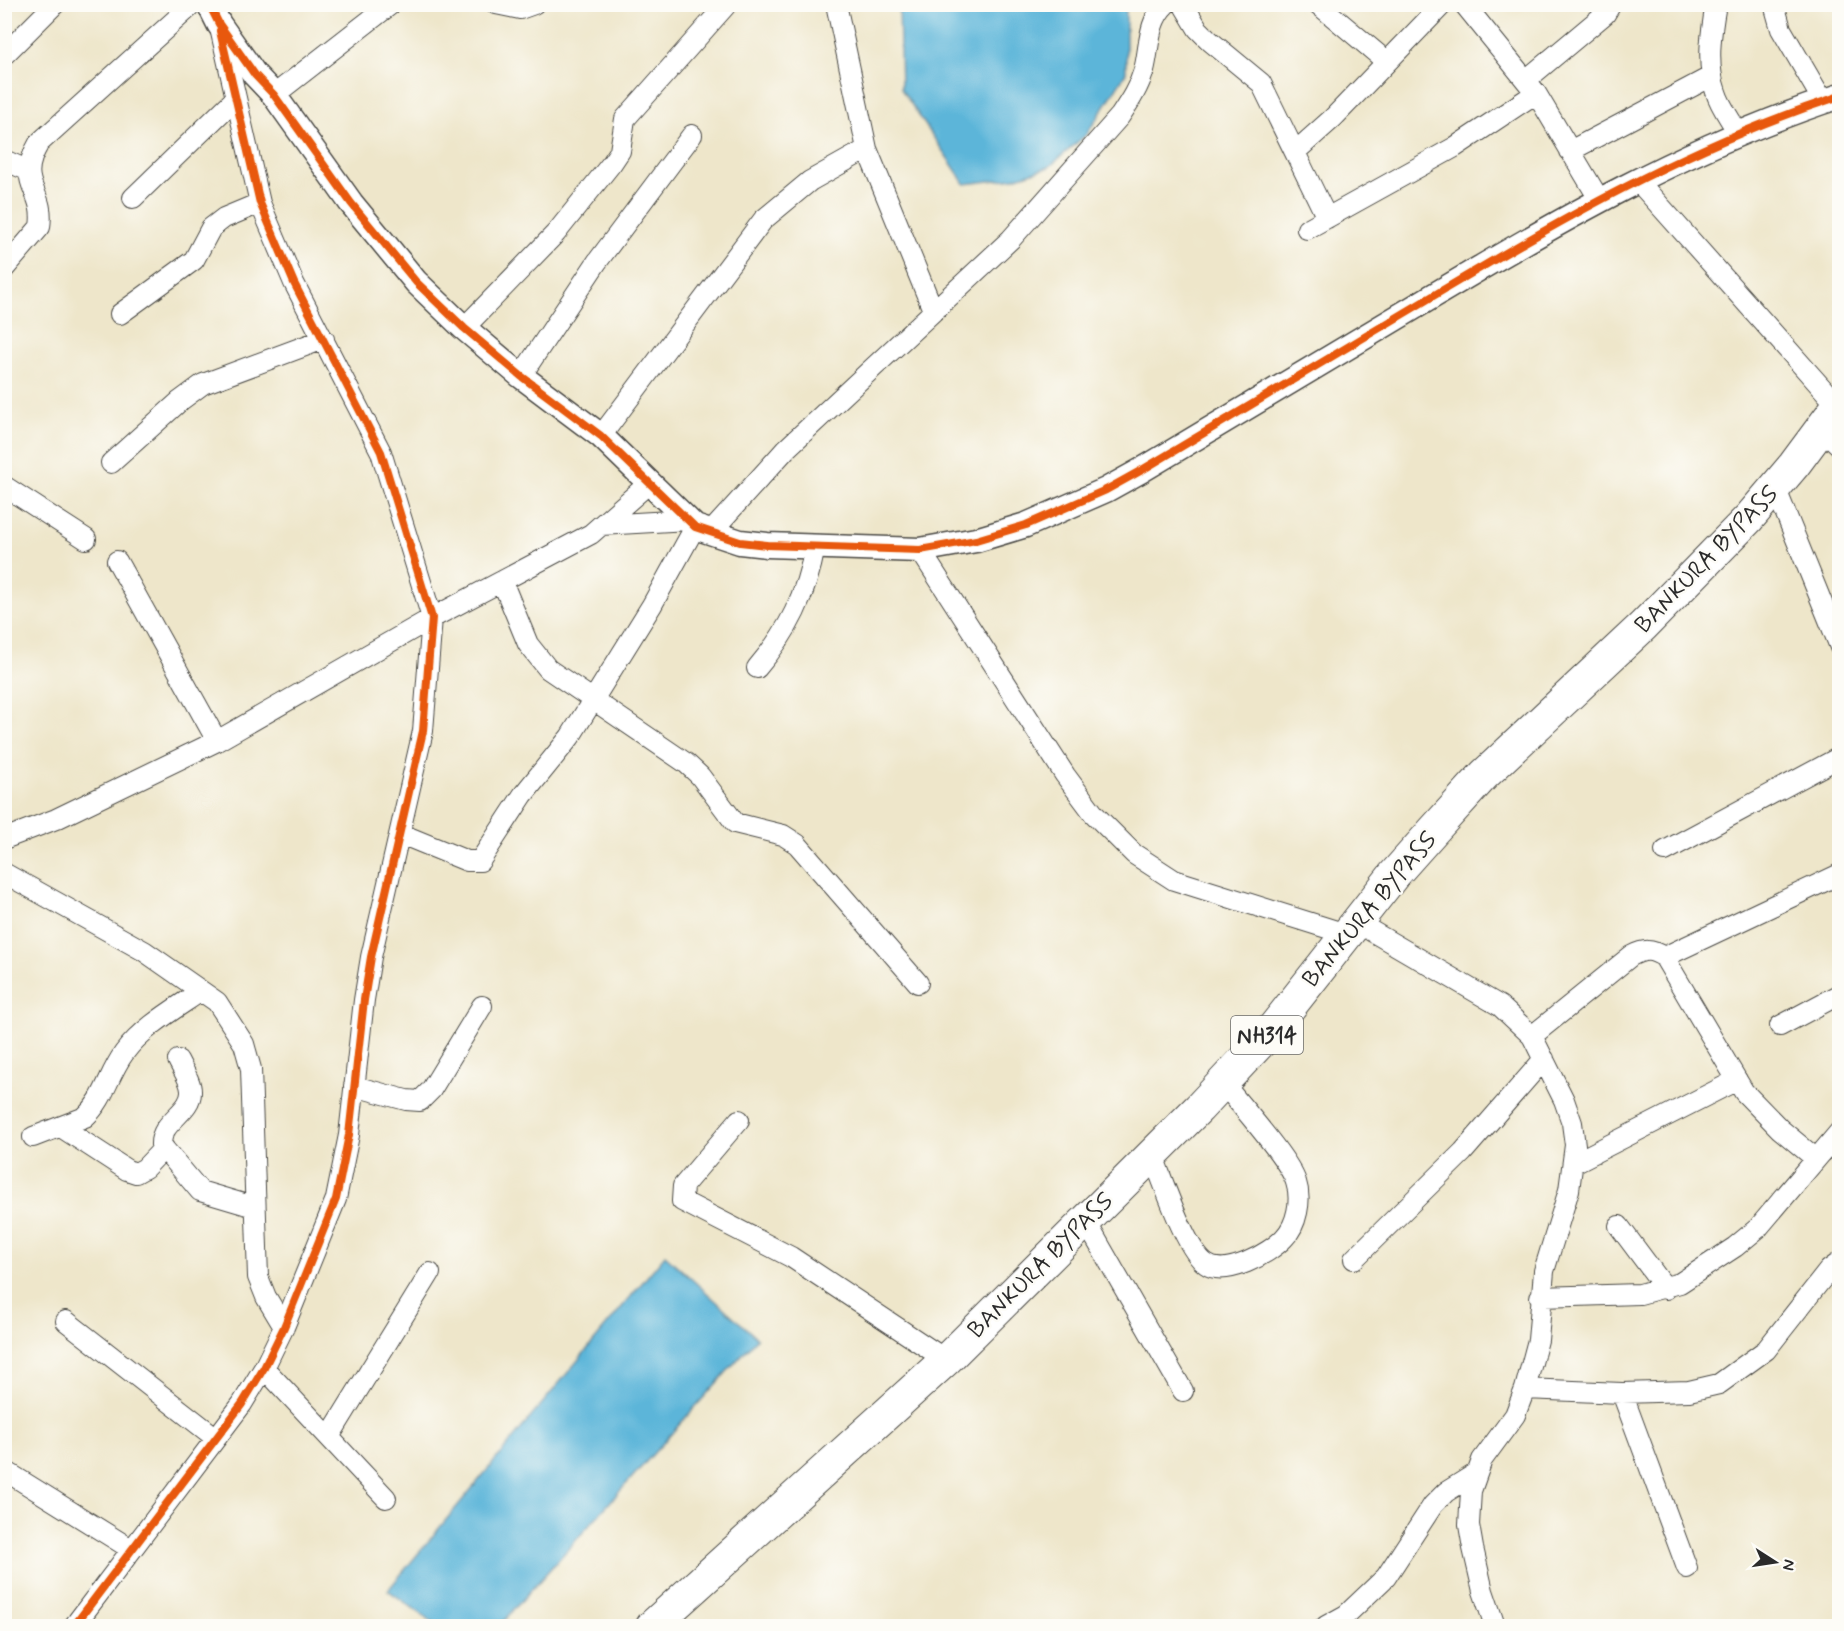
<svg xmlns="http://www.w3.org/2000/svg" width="1844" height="1631" font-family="Mynerve,sans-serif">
<rect width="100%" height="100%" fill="#fdfcf7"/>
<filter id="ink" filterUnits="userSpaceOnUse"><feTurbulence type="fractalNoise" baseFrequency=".0167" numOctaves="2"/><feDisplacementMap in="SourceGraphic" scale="12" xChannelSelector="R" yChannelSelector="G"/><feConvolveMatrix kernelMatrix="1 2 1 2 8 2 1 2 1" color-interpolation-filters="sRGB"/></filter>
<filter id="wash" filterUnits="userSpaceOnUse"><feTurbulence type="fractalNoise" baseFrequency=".008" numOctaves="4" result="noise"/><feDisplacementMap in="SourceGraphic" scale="24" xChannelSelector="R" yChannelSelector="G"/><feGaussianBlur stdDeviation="1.35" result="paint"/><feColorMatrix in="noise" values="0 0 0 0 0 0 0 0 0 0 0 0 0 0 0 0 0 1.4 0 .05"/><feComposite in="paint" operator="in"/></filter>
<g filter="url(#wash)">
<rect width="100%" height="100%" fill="#eee6ca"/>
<!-- water -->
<path fill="#5cb5d9" stroke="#447082" stroke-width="1.5" d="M899 5H1126V73L1087 134 1049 167 1014 178 965 184 901 89Z
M665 1255 757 1338 499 1626H438L388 1590Z"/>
</g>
<g filter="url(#ink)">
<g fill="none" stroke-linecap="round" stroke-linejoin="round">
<defs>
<path id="minor" d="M496 4 520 9 534 4
M836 4 867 149 933 310
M1183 4 1198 29 1210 41 1261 83 1327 218
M1318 4 1387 62
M1464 4 1536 93 1599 199
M1716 4C1711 32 1706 65 1716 92 1720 106 1731 120 1738 133
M1774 4 1781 29 1823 101
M4 55 55 4
M1526 80 1605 14 1611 4
M274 95 391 4
M1570 151 1712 76
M1295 152 1333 118 1443 4
M4 160 27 170
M1637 180 1838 406
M133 198 236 98
M1307 229 1455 147 1536 93
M4 269 40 227C46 188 14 186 39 143L193 4
M120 314 194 260 211 228 224 218 260 203
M464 328 556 233 612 163 620 151 625 119 727 4
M521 376 597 262 692 135
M1821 428 1840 446
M601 436 763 220 810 181 867 149
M111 463 180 401 203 384 324 339
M4 486 86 539
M1775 487 1840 647
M601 525 688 520
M710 533 787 448 1011 239 1120 116C1130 101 1139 87 1144 70 1150 48 1147 22 1166 4
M920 550 1065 775 1094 814 1134 854 1174 880 1346 934
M117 561 217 741
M502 581 528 644 548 669 686 763 700 776 735 823 783 835 797 844 918 983
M757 668C789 631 806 595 815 547
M401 834 467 861H480L523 795 570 737 652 605 695 527
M4 839 56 819 217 741 432 618 591 534 648 484
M1665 851 1840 757
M4 873 144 951 217 1002 244 1044 251 1069 258 1277 266 1297 284 1327
M1356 922 1500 1006 1532 1036 1564 1100 1572 1123 1575 1145 1569 1190 1544 1271 1538 1340 1525 1389 1515 1415 1482 1460 1471 1491 1469 1525 1473 1548 1483 1591 1495 1626
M1664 957 1840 874
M1780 1026 1840 994
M1532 1036 1631 956C1645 949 1651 949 1664 957L1744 1092 1780 1129 1815 1158
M178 1060C182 1069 191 1081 191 1091 192 1112 160 1121 161 1145L200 1191 254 1207
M354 1086 406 1100 420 1101 431 1090 482 1006
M739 1120 683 1186 682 1201 791 1257 946 1360
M61 1127 127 1170 136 1173 145 1168 164 1148
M33 1137 85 1117C105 1099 108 1075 124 1053 143 1027 175 1009 201 991
M1152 1154C1163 1180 1185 1249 1206 1264 1225 1278 1269 1254 1284 1238 1297 1225 1302 1200 1296 1182 1289 1159 1240 1105 1223 1083
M1574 1163 1737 1080
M1085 1220 1183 1391
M1619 1226 1666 1289
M1354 1259 1463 1152 1544 1059
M1540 1297 1640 1294 1680 1283 1735 1247 1758 1228 1840 1131
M66 1321 216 1438
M264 1368 386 1498
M1525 1389 1622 1393 1689 1391 1719 1384 1766 1350 1829 1270 1840 1262
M1622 1393 1687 1568
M329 1437 430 1273
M4 1470 131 1549
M74 1626 242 1404 264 1368 284 1327 336 1199 349 1135 364 1000 371 957 423 731 432 618 381 452 294 283 260 203 220 28
M1326 1626 1346 1615 1386 1577 1433 1505 1446 1492 1475 1474"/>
<path id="tertiary" d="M209 4 219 24 255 75 274 95 351 203 416 282 464 328 521 376 601 436 695 527 740 542 767 545 920 550 976 540 1026 525 1106 490 1142 470C1234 415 1326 360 1418 305 1554 223 1689 145 1840 96"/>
<path id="trunk" d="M652 1626 946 1360 1199 1108 1270 1032 1393 876 1433 831 1484 775 1643 626 1749 518 1794 465 1840 403"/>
</defs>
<!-- minor casing -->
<use href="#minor" stroke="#484743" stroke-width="22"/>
<!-- tertiary casing -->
<use href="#tertiary" stroke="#484743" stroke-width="27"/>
<!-- trunk casing -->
<use href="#trunk" stroke="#484743" stroke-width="34"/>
<!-- minor -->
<use href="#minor" stroke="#fff" stroke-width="20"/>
<!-- tertiary -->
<use href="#tertiary" stroke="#fff" stroke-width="24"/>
<!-- trunk -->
<use href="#trunk" stroke="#fff" stroke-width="32"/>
<defs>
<path id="cycleway" d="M209 4 219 24 255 75 274 95 351 203 416 282 464 328 521 376 601 436 695 527 740 542 767 545 920 550 976 540 1026 525 1106 490 1142 470C1234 415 1326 360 1418 305 1554 223 1689 145 1840 96
M74 1626 242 1404 264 1368 284 1327 336 1199 349 1135 364 1000 371 957 423 731 432 618 381 452 294 283 260 203 220 31"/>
</defs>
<!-- cycleway casing -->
<use href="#cycleway" stroke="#fdfcf7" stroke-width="11"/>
<!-- cycleway -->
<use href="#cycleway" stroke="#e8590c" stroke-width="8"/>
</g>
</g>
<g text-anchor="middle" stroke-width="5" stroke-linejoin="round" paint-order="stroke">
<!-- shield labels -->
<rect fill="#fdfcf7" stroke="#6a6a68" stroke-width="1.5" x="1231" y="1016" width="72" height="38" rx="4.5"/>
<g font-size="22" font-weight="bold" fill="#2b2b2b">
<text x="1267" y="1043">NH314</text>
</g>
<!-- street labels -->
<g font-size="24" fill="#2b2b2b" stroke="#fdfcf7">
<text transform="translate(1706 559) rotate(-46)" y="8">BANKURA BYPASS</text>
<text transform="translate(1369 909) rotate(-50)" y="8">BANKURA BYPASS</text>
<text transform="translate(1040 1265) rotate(-45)" y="8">BANKURA BYPASS</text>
</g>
</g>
<!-- margin -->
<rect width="1844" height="1631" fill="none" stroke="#fdfcf7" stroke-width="24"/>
<!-- north arrow -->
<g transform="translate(1775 1562) rotate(102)" stroke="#fdfcf7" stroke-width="4.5" paint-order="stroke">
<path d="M0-4.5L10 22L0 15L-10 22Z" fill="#2b2b2b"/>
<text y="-9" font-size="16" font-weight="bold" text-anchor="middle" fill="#2b2b2b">N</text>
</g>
</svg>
